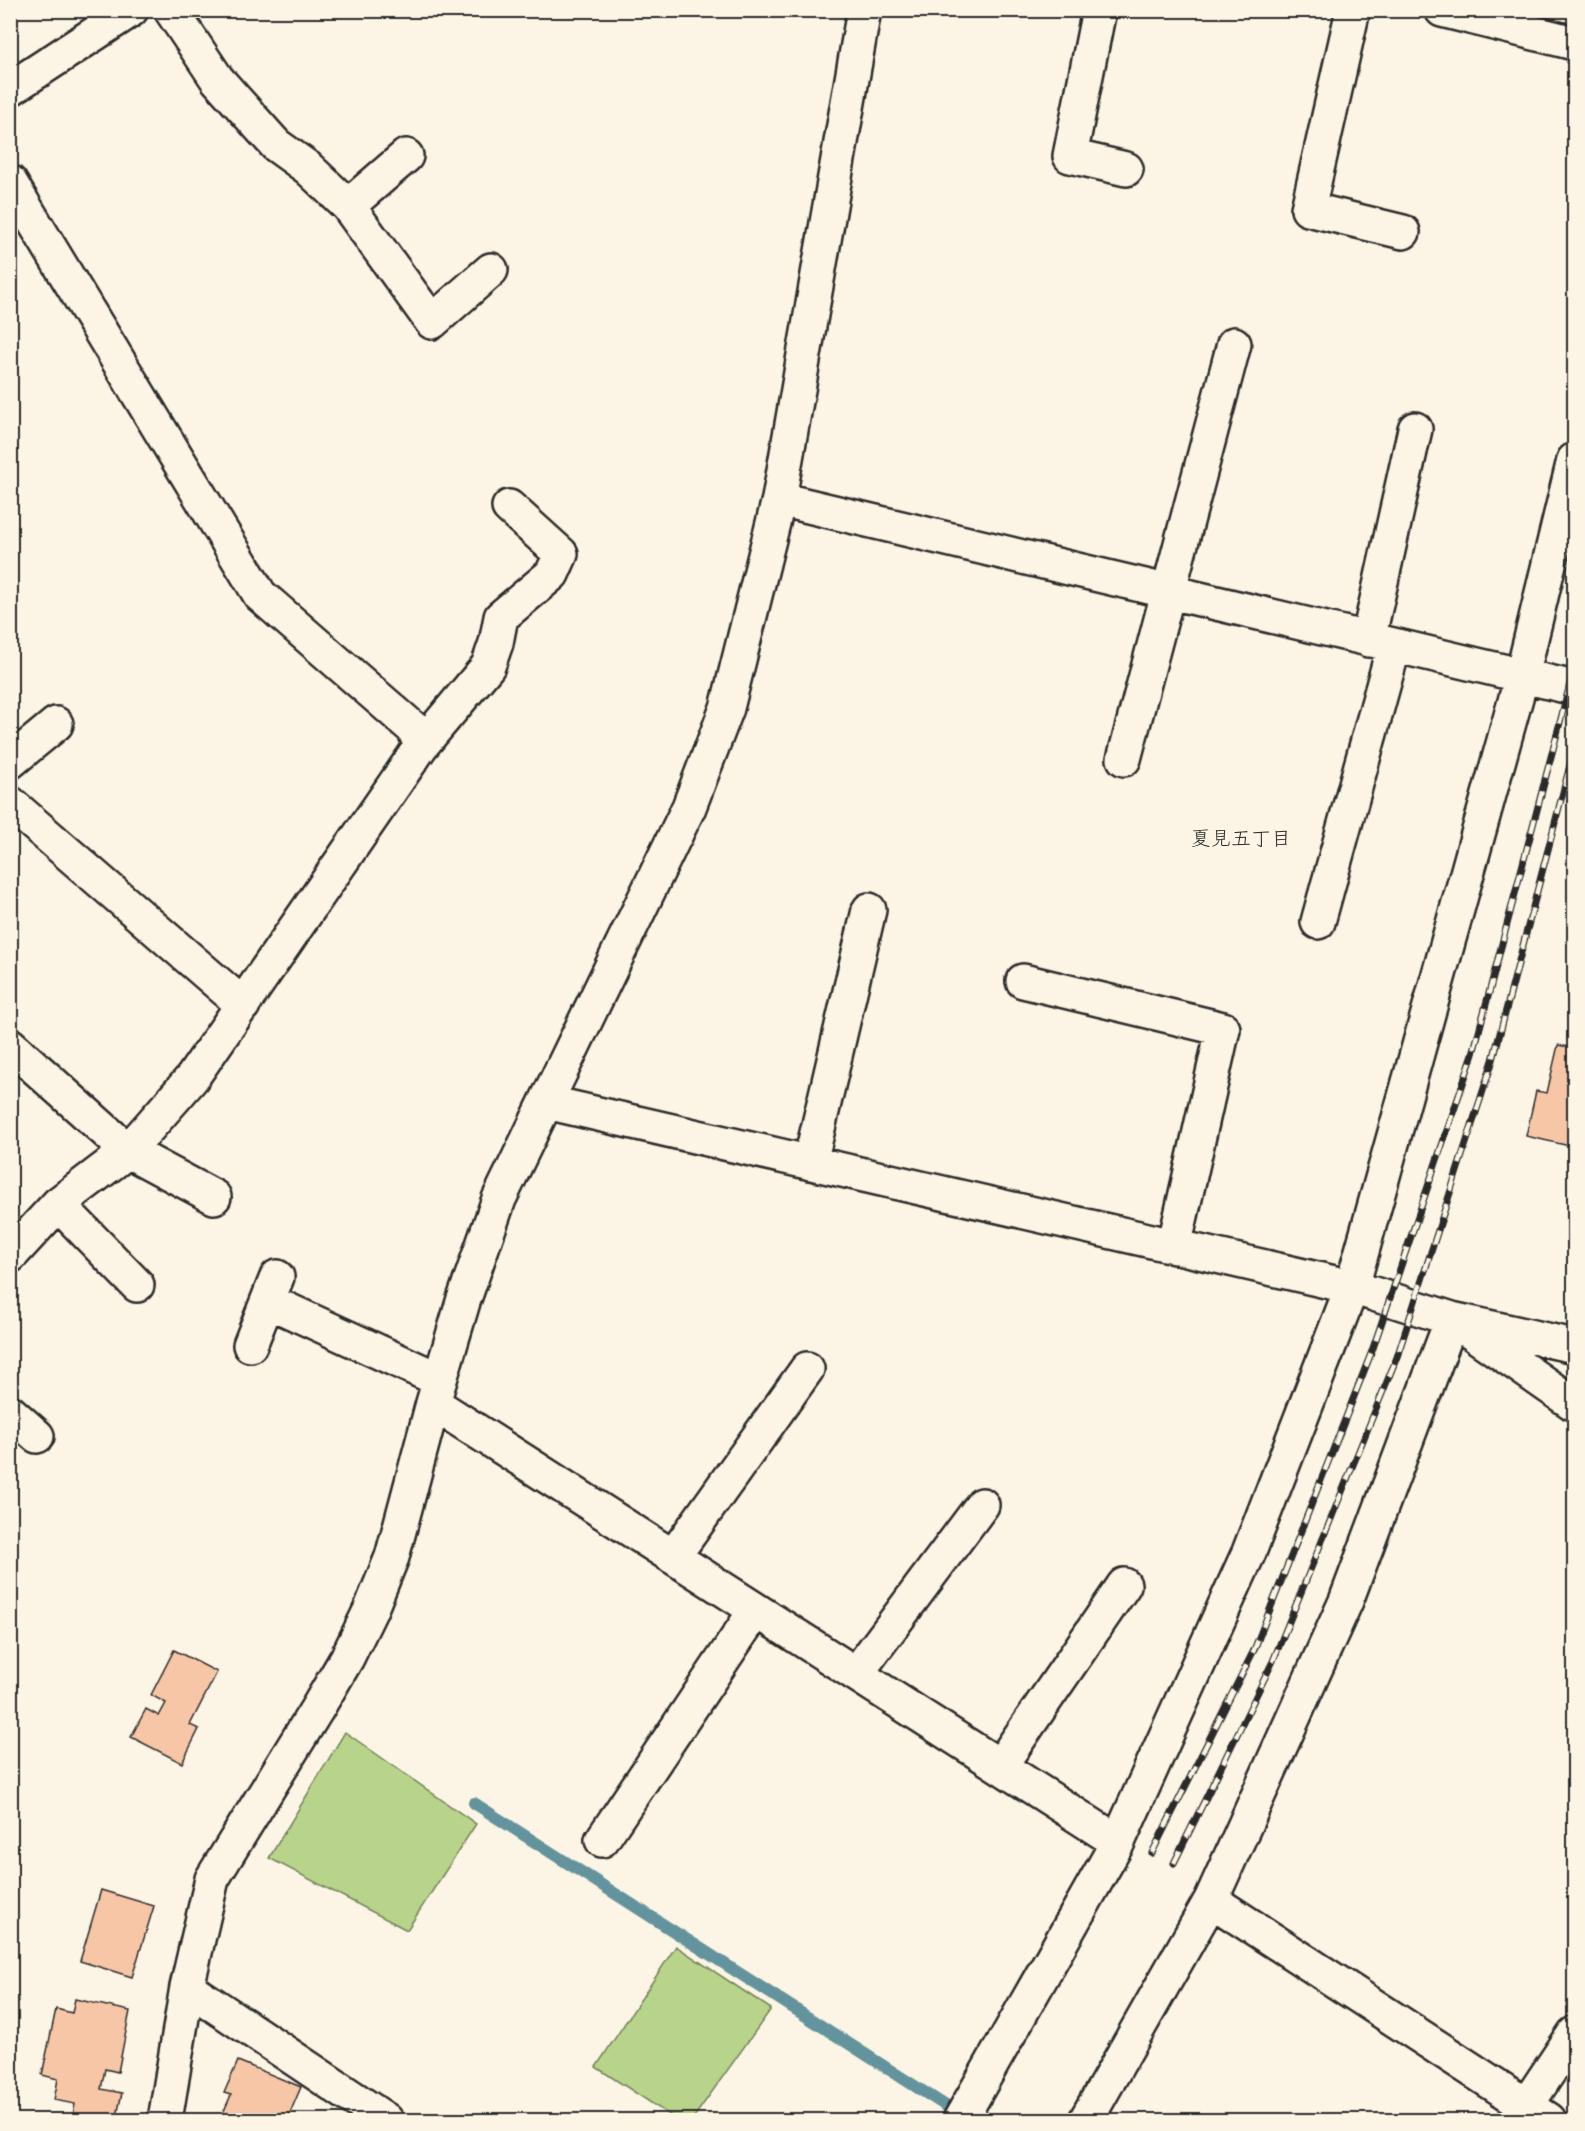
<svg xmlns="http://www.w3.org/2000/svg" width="1585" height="2131" font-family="Sriracha,'Klee One',sans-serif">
<rect width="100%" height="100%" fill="#fcf5e5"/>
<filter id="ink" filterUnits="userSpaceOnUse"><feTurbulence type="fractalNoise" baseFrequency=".0167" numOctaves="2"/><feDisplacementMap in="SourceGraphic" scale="12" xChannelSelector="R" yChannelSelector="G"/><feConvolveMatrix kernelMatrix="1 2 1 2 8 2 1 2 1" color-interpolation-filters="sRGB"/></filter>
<g filter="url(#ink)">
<!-- green -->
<path fill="#b8d48b" stroke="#72805b" stroke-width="1.5" d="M345 1732 476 1824 407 1930 269 1858Z
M676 1946 771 2009 692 2120H677L596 2067Z"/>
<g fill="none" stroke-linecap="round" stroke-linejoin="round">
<!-- stream -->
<path stroke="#64939c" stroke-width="12" d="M474 1803 960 2115"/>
</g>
<!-- building -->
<path fill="#f7c6a6" stroke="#2b2b2b" stroke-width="1.5" d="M1558 1045 1574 1048V1147L1526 1136 1536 1091 1547 1093Z
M174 1650 217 1672 190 1725 199 1729 182 1763 131 1737 146 1709 159 1716 166 1703 151 1695Z
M101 1890 154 1906 132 1977 80 1961Z
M75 1999 130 2011 118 2072 105 2069 101 2089 122 2093 116 2120H72L75 2104 54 2100 58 2079 42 2075 56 2009 72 2013Z
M238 2061 301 2087 287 2120H220L231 2095 224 2093Z"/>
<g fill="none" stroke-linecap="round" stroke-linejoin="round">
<defs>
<path id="minor" d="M171 10 217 79 276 145 308 168 348 206 432 322 491 270
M1099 10 1070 156 1126 169
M1353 10 1308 209 1403 232
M1442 10 1574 43
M10 89 131 10
M10 182 260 595 414 729 421 746 192 1078 128 1151 58 1204 10 1256
M348 206 406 156
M779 499 1574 688
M1368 640 1415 429
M421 746 488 666 496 643 501 617 552 574 561 554 509 507
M1124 759 1234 344
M10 762 56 724
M10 803 243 1005
M1318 922 1394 646
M1023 981 1223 1029 1174 1247
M10 1045 128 1151 214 1197
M546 1102 1352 1287 1452 1319 1574 1346
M810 1163 869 910
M58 1204 137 1285
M268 1301 440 1380
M250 1345 277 1277
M433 1403 1118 1842
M10 1412 37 1436
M673 1557 807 1369
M856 1674 982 1505
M1000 1766 1124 1585
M602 1840 756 1610
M1211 1900 1549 2120
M187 1987 386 2120
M1526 2106 1574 2034
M165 2120 187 1987 212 1879 317 1709 347 1658 370 1611 392 1557 433 1403 463 1302 499 1199 689 807 727 708 779 499 864 10
M960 2120 1118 1842 1249 1552 1352 1287 1522 676 1574 460
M1086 2120 1211 1900 1346 1601 1452 1319 1574 1404"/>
</defs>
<!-- minor casing -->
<use href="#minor" stroke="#2b2b2b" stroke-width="38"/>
<!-- minor -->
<use href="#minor" stroke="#fcf5e5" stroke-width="33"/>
<defs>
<path id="rail" d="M1152 1853 1254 1650 1372 1351 1473 1054 1574 669
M1174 1863 1273 1661 1397 1357 1493 1060 1574 750"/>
</defs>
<!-- rail casing -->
<use href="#rail" stroke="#2b2b2b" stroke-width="7"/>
<!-- rail -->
<use href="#rail" stroke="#fcf5e5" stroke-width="4.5" stroke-dasharray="14" stroke-linecap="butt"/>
</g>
</g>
<g text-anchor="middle" stroke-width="6" stroke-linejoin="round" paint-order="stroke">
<!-- neighbourhood labels -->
<g font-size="20" fill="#2b2b2b" stroke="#fcf5e5">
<text x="1241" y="845">夏見五丁目</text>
</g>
</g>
<!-- margin -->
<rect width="1585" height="2131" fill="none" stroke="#fcf5e5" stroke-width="36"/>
<rect x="18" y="18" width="1549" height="2095" fill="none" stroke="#2b2b2b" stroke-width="2" filter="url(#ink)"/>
</svg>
